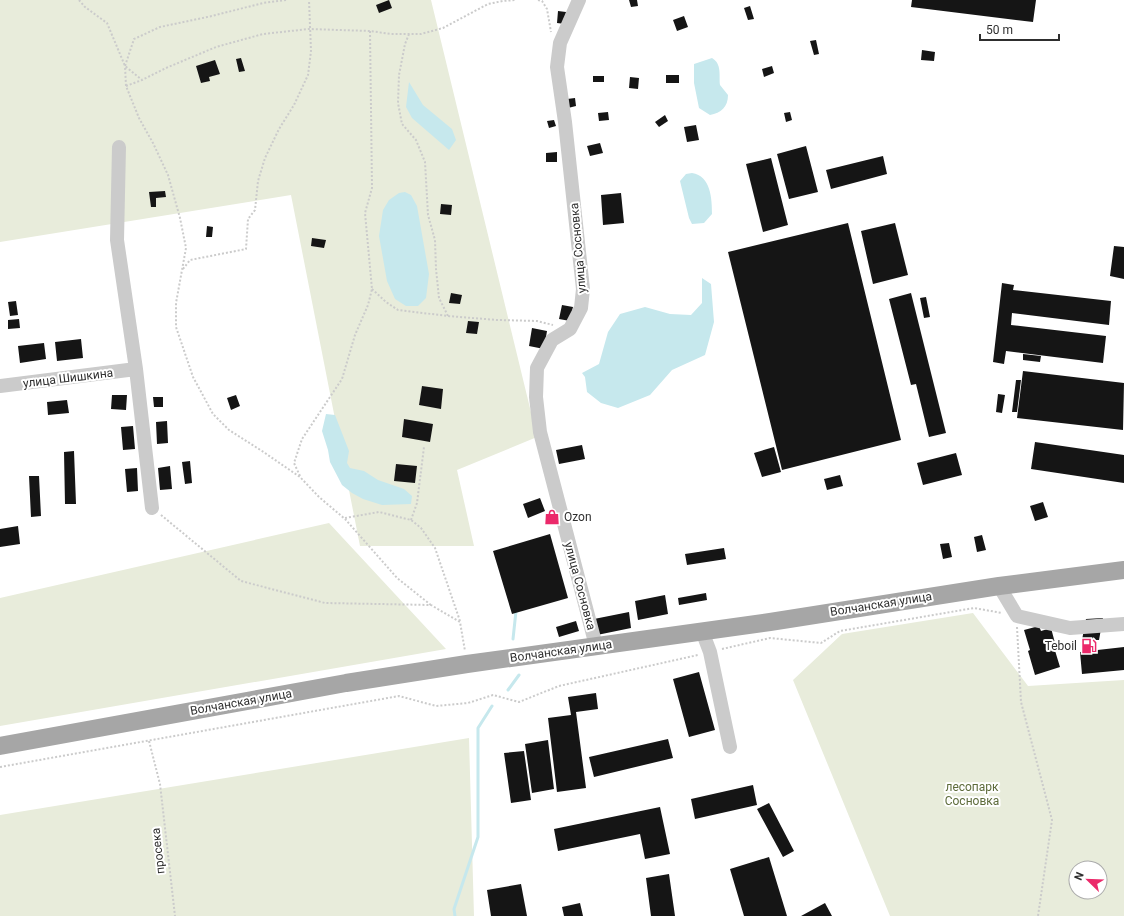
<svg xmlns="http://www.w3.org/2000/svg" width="1124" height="916" font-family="Roboto,sans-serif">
<rect width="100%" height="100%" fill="#fff"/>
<!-- green -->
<path fill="#e8ecdb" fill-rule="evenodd" d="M0 0H431L537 437 457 470 474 546H360L291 195 0 242Z
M329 523 446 649 0 726V598Z
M973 613 1028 686 1124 680V916H890L793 680 842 634ZM1076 868H1100V892H1076Z
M469 738 474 916H0V815Z"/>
<!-- water -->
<path fill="#c6e8ed" d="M712 58C722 64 719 75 720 85L728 95C728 107 721 113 710 115L699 108 694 83V64Z
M409 82 423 105 452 129 456 140 449 150 412 118 406 107Z
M692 173C711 176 712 199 712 214L704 223 692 224 689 218 680 181 686 174Z
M405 192 411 195 417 206 429 274 426 298 418 306H406L395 299 387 281 379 236 383 210 389 200 399 193Z
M702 278 711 284 714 322 705 355 672 370 650 395 618 408 601 403 587 392 585 377 582 373 599 364 608 332 620 314 645 307 670 314 691 315 702 303Z
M326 414 335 415 349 451 347 463 350 468 364 471 378 480 404 489 412 496 411 504 382 505 363 499 352 493 342 485 330 462 328 450 322 431Z"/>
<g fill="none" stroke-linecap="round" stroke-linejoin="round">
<!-- stream -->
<path stroke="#c6e8ed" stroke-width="3" d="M513 639 516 611
M508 690 519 675
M455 916 454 909 478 837V728L492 706"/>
</g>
<!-- building -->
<path fill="#151515" d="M389 0 392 8 379 13 376 5Z
M629 0H637L638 6 631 7Z
M912 0H1036L1033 22 911 7Z
M750 6 754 19 748 20 744 8Z
M558 11 566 12 565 24 557 23Z
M684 16 688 27 677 31 673 20Z
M816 40 819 54 814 55 810 41Z
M922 50 935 52 934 61 921 60Z
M241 58 245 71 239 72 236 59Z
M215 60 220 74 209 77 210 81 201 83 196 66Z
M772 66 774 73 764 77 762 69Z
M666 75H679V83H666Z
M593 76H604V82H593Z
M630 77 639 78 638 89 629 88Z
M575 98 576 106 568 108 567 99Z
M608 112 609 120 599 121 598 113Z
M790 112 792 120 786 122 784 113Z
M665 115 668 121 659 127 655 122Z
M554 120 556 126 549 128 547 121Z
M696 125 699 140 687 142 684 127Z
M600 143 603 153 590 156 587 146Z
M806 146 818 192 789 199 777 154Z
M557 152V162H546V153Z
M883 156 887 174 831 189 826 170Z
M771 158 788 225 763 232 746 164Z
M165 191 166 197 156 198V207H151L149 192Z
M621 193 624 223 603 225 601 195Z
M441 204 452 205 451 215 440 214Z
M848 223 901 440 782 470 728 252Z
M895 223 908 275 873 284 861 231Z
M207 226 213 227 212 237H206Z
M312 238 326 240 324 248 311 246Z
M1114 246 1124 247V279L1110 276Z
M1002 283 1014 285 1013 290 1111 301 1109 325 1012 313 1011 325 1106 336 1103 363 1006 351 1004 364 993 362Z
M451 293 462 295 460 304 449 303Z
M911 293 946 433 929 437 916 384 911 385 889 299Z
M926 297 930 317 924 318 920 298Z
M16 301 18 315 10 316 8 302Z
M562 305 573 307 570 321 559 319Z
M19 319 20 328 8 329V320Z
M468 321 479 322 477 334 466 333Z
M532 328 547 331 544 349 529 346Z
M81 339 83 358 57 361 55 342Z
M44 343 46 359 20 363 18 346Z
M1023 354 1041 356 1040 362 1023 360Z
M1023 371 1124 383 1123 430 1017 418Z
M1016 380H1021L1017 412H1012Z
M422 386 443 389 441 409 419 405Z
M998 394 1005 395 1002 413 996 412Z
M112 395H127L126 410 111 409Z
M236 395 240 406 231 410 227 398Z
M153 397H163V407H154Z
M67 400 69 413 48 415 47 402Z
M404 419 433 424 430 442 402 437Z
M167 421 168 443 157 444 156 422Z
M133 426 135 449 123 450 121 427Z
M1035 442 1124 455V483L1031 469Z
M582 445 585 459 559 464 556 450Z
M774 447 781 472 762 477 754 453Z
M74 451 76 504H65L64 452Z
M956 453 962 475 923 485 917 463Z
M190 461 192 483 185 484 182 462Z
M396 464 417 466 415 483 394 481Z
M170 466 172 489 160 490 158 468Z
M137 468 138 491 127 492 125 469Z
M840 475 843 486 827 490 824 479Z
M29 476H39L41 516 31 517Z
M540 498 545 511 528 518 523 504Z
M1043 502 1048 517 1035 521 1030 506Z
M556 510 559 520 548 523 545 514Z
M18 526 20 544 0 547V529Z
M550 534 568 598 512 614 493 551Z
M982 535 986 550 977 552 974 537Z
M949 543 952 557 943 559 940 544Z
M724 548 726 559 687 565 685 554Z
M706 593 707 600 679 605 678 598Z
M665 595 668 614 638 620 635 601Z
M629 612 631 628 597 635 594 619Z
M1103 618 1099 640H1082L1086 619Z
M576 621 579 631 559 637 556 627Z
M1039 626 1041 631 1051 628 1055 643 1053 644 1060 667 1035 675 1028 651 1030 650 1024 630Z
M1124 647V670L1082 674 1080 652Z
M699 672 715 730 689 737 673 679Z
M596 693 598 709 576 712 586 788 557 792 548 718 571 715 568 697Z
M668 739 673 758 594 777 589 757Z
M548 740 554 789 532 793 525 744Z
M524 751 531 800 511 803 504 753Z
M753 785 757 805 695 819 691 799Z
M769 803 794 851 783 857 757 809Z
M660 807 670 854 645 859 640 834 558 851 554 829Z
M769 857 787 916H744L730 869Z
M669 874 675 916H651L646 878Z
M521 884 527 916H491L487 890Z
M580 903 583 916H564L562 907Z
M825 903 832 916H801Z"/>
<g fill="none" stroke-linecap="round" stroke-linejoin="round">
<!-- path -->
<path stroke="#cbcbcb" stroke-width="2" stroke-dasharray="2 2" stroke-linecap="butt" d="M79 0 85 7 107 23 125 66 142 80
M286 0 263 3 212 16 160 27 134 39 125 66 126 86 139 118 153 143 168 175 180 218 186 248 176 303V327L193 377 213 414 229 430 262 451 300 477 319 497 345 519 397 578 431 605
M538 0 542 1 547 9 551 32
M409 34 405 44 399 75 398 103 402 124 416 140 425 162 428 215 435 240 436 269 439 298 448 316
M126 86 142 80 166 68 216 47 263 34 309 29 370 31 391 34H421L443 28 488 4 503 1 515 0
M183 269 190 260 246 249 248 219 255 210 258 181 265 158 279 129 294 105 308 75 311 51 309 0
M372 289 386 302 398 310 448 316 497 320 537 321 553 325
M300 476 294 463 302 439 342 379 355 335 368 305 372 289 365 213 372 188 370 31
M161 515 241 581 325 603 431 605 460 622 465 651
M345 518 379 512 411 520 421 528 435 548 460 621
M411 520 417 503 424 447
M1017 627 1021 702 1052 820 1038 916
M722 649 770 638 821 643 840 631 974 608 1002 613
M149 741 160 784 175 916
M0 767 399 696 436 706 468 703 493 695 519 702 559 686 698 655"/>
<!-- minor -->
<path stroke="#cbcbcb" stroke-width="14" d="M579 0 560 43 557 67 565 122 583 289 581 308 570 329 552 340 537 368 536 397 540 432 596 646
M119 147 117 240 136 369 152 508
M0 386 136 369
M999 586 1017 616 1070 628 1124 624
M702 631 710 652 730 747"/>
<!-- major -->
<path stroke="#a6a6a6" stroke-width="18" d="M0 746 346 683 467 664 770 622 999 586 1124 570"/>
</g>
<!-- icons -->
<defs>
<symbol id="shop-bare" viewBox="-9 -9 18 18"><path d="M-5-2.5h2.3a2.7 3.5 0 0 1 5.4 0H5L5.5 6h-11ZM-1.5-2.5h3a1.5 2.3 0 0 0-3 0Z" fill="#eb296a" stroke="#fff" stroke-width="2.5" paint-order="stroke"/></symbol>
<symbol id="fuel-bare" viewBox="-9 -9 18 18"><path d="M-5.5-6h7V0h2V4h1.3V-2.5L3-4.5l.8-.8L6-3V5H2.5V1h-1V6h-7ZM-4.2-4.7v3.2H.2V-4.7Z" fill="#eb296a" stroke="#fff" stroke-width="2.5" paint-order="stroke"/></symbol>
</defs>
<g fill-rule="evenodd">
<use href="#shop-bare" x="541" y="506" width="22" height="22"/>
<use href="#fuel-bare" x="1078" y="635" width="22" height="22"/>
</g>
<g text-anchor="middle" stroke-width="4" stroke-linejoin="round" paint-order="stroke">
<!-- street labels -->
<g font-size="12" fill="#2e2e2e" stroke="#fff">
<text transform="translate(578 248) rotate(-95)" y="4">улица Сосновка</text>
<text transform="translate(68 378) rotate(-7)" y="4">улица Шишкина</text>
<text transform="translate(580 586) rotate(75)" y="4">улица Сосновка</text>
<text transform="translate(881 604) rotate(-9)" y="4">Волчанская улица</text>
<text transform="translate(561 651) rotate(-8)" y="4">Волчанская улица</text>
<text transform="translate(241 702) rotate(-10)" y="4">Волчанская улица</text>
<text transform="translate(158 851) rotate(-96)" y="4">просека</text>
</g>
<!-- poi labels -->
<g font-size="12" fill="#2e2e2e" stroke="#fff" text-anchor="start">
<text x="564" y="521">Ozon</text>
<text x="1077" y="650" text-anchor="end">Teboil</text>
</g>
<!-- park labels -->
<g font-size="12" fill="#5d6b3a" stroke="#fff">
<text x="972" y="791">лесопарк<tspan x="972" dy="14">Сосновка</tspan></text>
</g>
</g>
<!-- north arrow -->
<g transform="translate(1088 880) rotate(293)"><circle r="19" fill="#ffffff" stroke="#ababab"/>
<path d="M0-3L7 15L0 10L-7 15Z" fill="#eb296a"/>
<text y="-6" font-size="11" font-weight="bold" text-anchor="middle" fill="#2e2e2e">N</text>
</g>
<!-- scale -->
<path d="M980 34v6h79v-6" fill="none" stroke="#2e2e2e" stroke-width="2"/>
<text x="986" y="34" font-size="12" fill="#2e2e2e" stroke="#ffffff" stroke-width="3" paint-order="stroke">50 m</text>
</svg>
